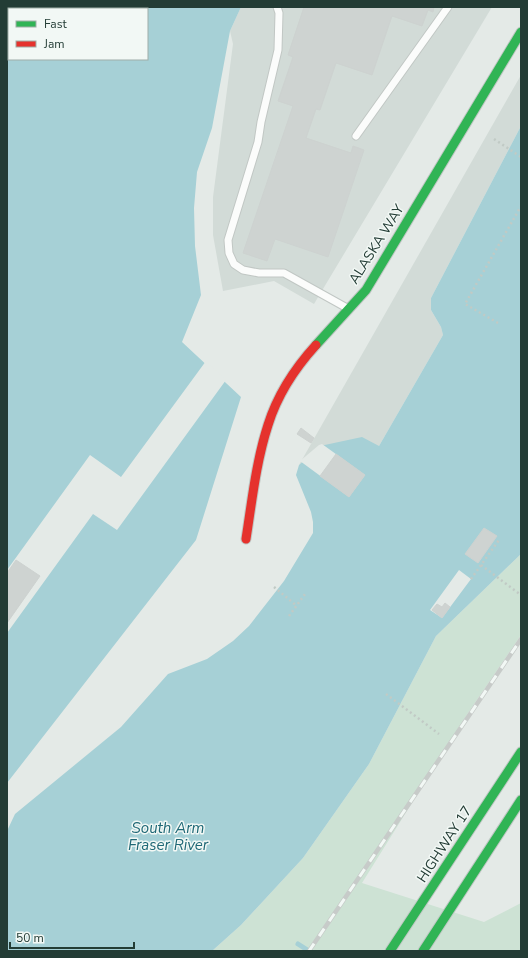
<svg xmlns="http://www.w3.org/2000/svg" width="528" height="958" font-family="'Nunito Sans',sans-serif">
<rect width="100%" height="100%" fill="#e4eae7"/>
<!-- built -->
<path fill="#d2dbd7" d="M241 7H492L314 304 274 281 223 291 213 235V197L233 44 230 31Z
M521 75V126L431 298V310L441 327 443 335 379 446H320L299 465Z"/>
<!-- green -->
<path fill="#cde2d4" d="M521 554V635L468 713 362 883 484 922 521 903V951H212L241 925 303 858 369 764 436 636Z"/>
<!-- water -->
<path fill="#a6d0d6" fill-rule="evenodd" d="M7 7H241L230 31 212 128 197 172 194 208 195 246 201 295 182 342 241 397 196 540 7 783ZM9 9H147V59H9Z
M521 126V554L436 636 369 764 303 858 241 925 212 951H7V831L15 814 121 727 168 674 207 659 233 641 249 626 284 581 313 533V522L311 512 296 475 299 465 320 446 362 437 379 446 443 335 441 327 431 310V298Z"/>
<!-- pier -->
<path fill="#e4eae7" d="M206 361 226 380 117 530 93 514 7 633V570L90 455 121 477Z
M322 444 365 475 349 497 300 461 319 445Z
M459 570 471 579 442 618 430 610Z"/>
<g fill="none" stroke-linecap="round" stroke-linejoin="round">
<!-- stream -->
<path stroke="#a6d0d6" stroke-width="5" d="M298 944 309 951"/>
</g>
<!-- building -->
<path fill="#ced3d1" stroke="#cdd2d0" d="M304 7H434L433 12 428 10 422 26 392 16 372 75 336 63 320 110 316 109 306 138 351 153 353 146 364 150 328 257 275 239 267 261 243 253 293 106 278 101 293 57 288 55Z
M301 428 314 438 311 443 297 434Z
M336 454 365 475 349 497 320 476Z
M484 528 497 536 478 563 465 554Z
M16 560 40 576 7 623V573Z
M445 603 450 607 442 618 432 610 437 604 442 607Z"/>
<g fill="none" stroke-linecap="round" stroke-linejoin="round">
<defs>
<path id="lane" d="M277 7 279 13 278 50 261 122 258 142 228 240 229 253 234 264 243 270 259 273H284L347 308
M356 136 448 7"/>
<path id="fast" d="M316 345 366 290 521 32
M390 951 521 752
M423 951 521 800"/>
<path id="jam" d="M246 539C252 501 256 462 268 425 277 396 296 367 316 345"/>
</defs>
<!-- lane casing -->
<use href="#lane" stroke="#c1c7c4" stroke-width="9"/>
<!-- fast casing -->
<use href="#fast" stroke="#c0c7c4" stroke-width="11"/>
<!-- jam casing -->
<use href="#jam" stroke="#c0c7c4" stroke-width="11"/>
<!-- path -->
<path stroke="#c1cac5" stroke-width="2.5" stroke-dasharray="2 3" stroke-linecap="butt" d="M494 139 521 157
M498 323 465 304 521 206
M481 565 521 595
M471 579 499 540
M274 587 297 606
M289 616 305 594
M386 694 439 734"/>
<!-- lane -->
<use href="#lane" stroke="#fbfcfb" stroke-width="7"/>
<!-- fast -->
<use href="#fast" stroke="#30b455" stroke-width="9"/>
<!-- jam -->
<use href="#jam" stroke="#e5322d" stroke-width="9"/>
<defs>
<path id="rail" d="M309 951 521 639"/>
</defs>
<!-- rail casing -->
<use href="#rail" stroke="#c7cbc9" stroke-width="4.5"/>
<!-- rail -->
<use href="#rail" stroke="#f2f8f5" stroke-width="3" stroke-dasharray="9" stroke-linecap="butt"/>
</g>
<g text-anchor="middle" stroke-width="3" stroke-linejoin="round" paint-order="stroke">
<!-- street labels -->
<g font-size="14" fill="#233c35" stroke="#f2f8f5">
<text transform="translate(376 244) rotate(-58)" y="5">ALASKA WAY</text>
<text transform="translate(444 844) rotate(-57)" y="5">HIGHWAY 17</text>
</g>
<!-- water labels -->
<g font-size="15" font-style="italic" fill="#1f6876" stroke="#f2f8f5">
<text x="168" y="833">South Arm<tspan x="168" dy="17">Fraser River</tspan></text>
</g>
</g>
<!-- border -->
<rect width="528" height="958" fill="none" stroke="#233c35" stroke-width="16"/>
<!-- legend -->
<rect x="8" y="8" width="140" height="52" fill="#f2f8f5" stroke="#9fada8"/>
<rect x="16" y="21" width="20" height="6" fill="#30b455" stroke="#9fada8"/>
<text x="44" y="28" font-size="12" fill="#233c35">Fast</text>
<rect x="16" y="41" width="20" height="6" fill="#e5322d" stroke="#9fada8"/>
<text x="44" y="48" font-size="12" fill="#233c35">Jam</text>
<!-- scale -->
<path d="M10 942v6h124v-6" fill="none" stroke="#233c35" stroke-width="2"/>
<text x="16" y="942" font-size="12" fill="#233c35" stroke="#f2f8f5" stroke-width="3" paint-order="stroke">50 m</text>
</svg>
